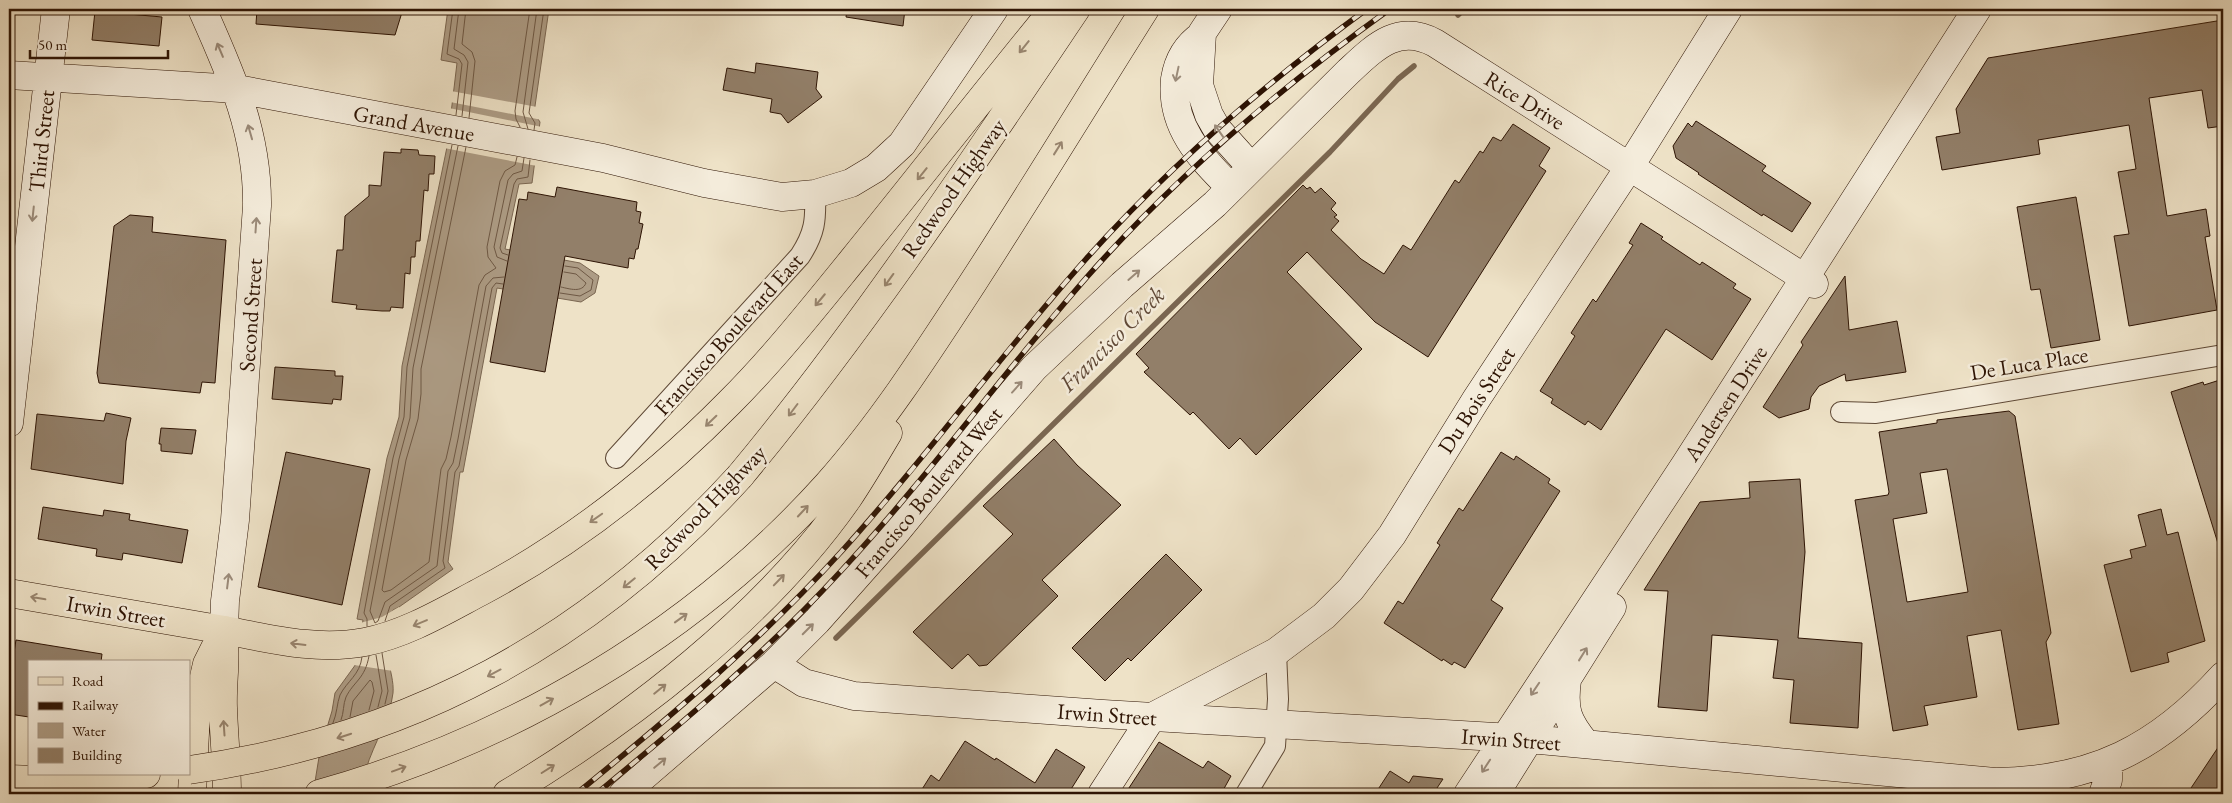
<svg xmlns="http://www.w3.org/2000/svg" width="2232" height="803" font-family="'EB Garamond',serif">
<rect width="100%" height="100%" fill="#eee2c7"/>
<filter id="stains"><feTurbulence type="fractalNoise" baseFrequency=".004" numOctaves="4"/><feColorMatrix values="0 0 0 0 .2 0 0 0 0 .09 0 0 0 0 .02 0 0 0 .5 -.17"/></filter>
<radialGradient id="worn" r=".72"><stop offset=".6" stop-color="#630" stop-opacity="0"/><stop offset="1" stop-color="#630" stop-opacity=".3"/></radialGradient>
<!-- water -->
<path fill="#ad9c85" stroke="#7a6651" d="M448 9H549L534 113 540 122 532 183 519 184 505 249 580 263 599 276 595 293 581 302 497 288 463 472H460L448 562 453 569 399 607 393 610C389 625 384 644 388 659 390 670 394 682 393 693 390 719 374 743 366 769L313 794 320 751 332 711 335 693 356 664 363 620 357 619 387 458 399 417 402 366 447 147 457 63 441 60Z"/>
<!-- pier -->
<path fill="#eee2c7" d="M451 91 537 107 536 113 542 120 450 102Z
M449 108 542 127 537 166 444 148Z
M399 607V610L395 611 390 631V658L393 671 354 665 360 623 382 617Z"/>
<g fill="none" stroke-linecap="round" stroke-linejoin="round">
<!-- shore -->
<path stroke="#6e5844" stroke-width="1" d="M453 9 447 54 459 59 462 64 456 115
M459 9 454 49 464 55 468 62 462 116
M466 9 462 44 472 52 475 61 469 118
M520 127 516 119 515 111 530 9
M528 129 523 112 537 9
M534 130 535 123 529 113 544 9
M458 146 413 368 410 418 399 459 370 611 375 623 378 621 385 602 437 566 448 471 453 463 458 439 486 286 493 278 504 277
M466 147 421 369V394L418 419 406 460 382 590 384 592 391 590 429 562 441 469 446 459 451 437 479 285 485 275 496 268 488 257 487 247 500 181 505 171 515 165 517 157
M508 255 502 253 500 248 514 184 517 179 528 177 530 160
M507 261 497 257 494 247 508 180 513 174 522 171 524 158
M561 287C570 289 582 293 586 283L576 274 564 272
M560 293 580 296 591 290 593 280 578 268 565 266
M385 621 390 606 445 568 443 561 455 472 459 466 464 440 492 288 496 283 503 284
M367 626V619L364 613 393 458 404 417 407 367 452 145
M382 653 388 691 385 704
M376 655 382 691 378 707
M350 717 353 701 370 680 372 682 374 691 369 710
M341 720C344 713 343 704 346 697 354 681 365 679 369 656
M333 723C337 714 337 703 340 695 347 681 360 675 362 657"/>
<!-- stream -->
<path stroke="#7a6651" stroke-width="5.5" d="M1458 15 1464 9
M836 638 1330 152 1398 79 1414 66"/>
</g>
<!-- building -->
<path fill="#927f69" stroke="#2e1404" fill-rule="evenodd" d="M257 9H403L395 35 256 24Z
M847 9H905L903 26 846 17Z
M95 11 162 17 159 46 92 40Z
M2223 20V126L2208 128 2202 90 2149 98 2167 216 2206 209 2210 236 2205 237 2217 310 2129 326 2114 236 2129 234 2118 172 2136 169 2129 125 2038 140 2040 154 1942 170 1936 137 1960 133 1956 109 1988 58Z
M756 63 818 72 816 89 822 97 788 123 781 114 770 112 772 99 723 90 727 68 755 73Z
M1696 121 1766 166 1762 171 1811 203 1792 232 1763 214 1762 216 1698 174 1699 173 1676 158 1673 146 1688 123 1692 127Z
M1513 124 1550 148 1539 166 1546 171 1428 357 1375 322 1307 252 1287 272 1362 349 1256 455 1240 438 1229 449 1193 412 1190 415 1144 372 1149 368 1136 354 1303 185 1307 189 1310 187 1315 193 1321 188 1336 203 1331 209 1337 215 1334 217 1339 221 1331 230 1361 259 1384 274 1403 245 1411 250 1455 180 1459 183 1480 151 1483 153 1493 137 1501 141Z
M401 149 418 150 419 155 435 156 434 174H429L428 191 424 190 420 241H416L415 257H411L410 274 405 273 403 308 391 307 390 311H382L356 309 357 305 332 302 337 250H343L345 216 369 196V185L381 186 384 152 401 153Z
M557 187 637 202 636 211 641 212 639 223 643 224 638 249H636L634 259 629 258 628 268 565 256 545 372 490 362 519 199 527 200 528 192 555 197Z
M2076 197 2100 340 2051 348 2040 289 2031 290 2017 207Z
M130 215 153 217 152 232 226 240 215 383 202 382 200 393 99 383 97 373 114 226Z
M1641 223 1663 237 1661 239 1700 265 1702 262 1736 284 1733 288 1751 299 1712 360 1666 329 1601 430 1588 421 1585 425 1551 403 1553 399 1540 391 1575 336 1571 333 1593 299 1596 302 1633 245 1629 243Z
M1845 276 1849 330 1897 321 1906 372 1846 381 1845 374 1819 386 1811 397 1809 409 1779 418 1763 407 1803 345 1801 342Z
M275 367 335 371V376H343L341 400 333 399 332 404 272 399Z
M2223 379V549L2220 550 2171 392 2203 382 2204 385Z
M2009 411 2015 416 2051 633 2046 642 2059 724 2018 730 2001 630 1967 636 1977 697 1924 706 1928 725 1893 731 1855 500 1888 495 1889 492 1879 432 1937 423V420ZM1947 469 1968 592 1907 602 1893 519 1927 513 1920 473Z
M106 413 131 418 126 441 123 484 31 469 37 414 104 421Z
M161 428 196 430 192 454 161 451V444H159Z
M1054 439 1077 465 1121 505 1042 580 1058 596 987 665 979 666 968 654 952 669 913 632 1013 534 983 506Z
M286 452 370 469 342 605 258 587Z
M1501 452 1514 460 1516 456 1550 479 1548 483 1560 491 1491 600 1503 608 1465 668 1454 662 1452 665 1443 659 1442 661 1384 623 1398 601 1403 604 1440 545 1437 543 1459 508 1463 511Z
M1800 479 1805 552 1798 638 1862 643 1858 728 1790 723 1794 680 1773 678 1778 640 1712 635 1707 711 1658 707 1668 591 1644 590 1700 502 1750 498 1749 482Z
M43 507 103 516 104 510 130 514 129 520 188 530 182 563 123 553 122 560 96 556 97 549 38 539Z
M2161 509 2167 535 2178 532 2205 641 2167 653 2169 662 2131 672 2104 565 2132 558 2130 550 2146 546 2138 515Z
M1166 554 1202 590 1131 661 1128 658 1105 681 1072 648Z
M16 640 102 654 101 662H29V717L9 714V683Z
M2223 740V794H2187Z
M965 741 995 760 996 758 1035 783 1056 749 1085 767 1068 794H919L931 775 939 781Z
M1159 742 1203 768 1208 761 1231 776 1221 794H1125Z
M1390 771 1409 783 1413 776 1443 779 1433 794H1375Z"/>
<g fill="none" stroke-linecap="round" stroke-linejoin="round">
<defs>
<path id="street" d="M1841 412 1876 413 2223 355
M616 458 800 256C815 233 816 220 815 194
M1246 794 1275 746 1278 699 1276 652"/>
<path id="secondary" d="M202 9C231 74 258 133 257 206L235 520 225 601 224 630
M1218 9 1202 33 1199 85 1209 115 1217 129 1251 167
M1202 35C1186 46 1178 60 1175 79 1170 126 1200 157 1230 187
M9 75 237 89 603 158 704 183 782 197 815 194 851 183 876 168 902 144 994 9
M9 423 56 9
M774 664 804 683 854 696 1103 714 1529 739 1995 782C2093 781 2158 748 2223 676
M1567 680C1563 710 1567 721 1586 744
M623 794 774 664 817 621 896 532 968 444 1034 368 1122 285 1215 204 1349 71C1375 47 1398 23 1435 43L1814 284
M1102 794 1152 717 1276 652 1324 616 1351 589 1392 535 1477 398 1630 166 1728 9
M1468 794 1685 465 1977 9
M1495 794 1612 607
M2103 794 2108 780V762"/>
<path id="primary" d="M9 593 224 630
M224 641C226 664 222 685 223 708 224 737 227 765 227 794
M192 794 196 712 207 664 224 630"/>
<path id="highway" d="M740 476C862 329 969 168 1076 9
M224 630C271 639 317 651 365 642 406 634 444 611 480 592 572 543 656 477 729 403 773 359 812 310 851 262 919 178 986 92 1054 9
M9 779 60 781 146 774
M319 794C512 740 693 634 827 485 882 423 927 353 972 284 1031 193 1087 101 1145 9
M507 794C630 720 765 617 848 498 862 477 875 455 888 433"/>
</defs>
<!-- street casing -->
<use href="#street" stroke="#5e4835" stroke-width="22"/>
<!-- secondary casing -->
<use href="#secondary" stroke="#2e1404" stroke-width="29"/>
<!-- primary casing -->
<use href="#primary" stroke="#2e1404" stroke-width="29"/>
<!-- highway casing -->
<use href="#highway" stroke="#2e1404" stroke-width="29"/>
<!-- street -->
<use href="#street" stroke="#f4ecdb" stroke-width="20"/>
<!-- secondary -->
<use href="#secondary" stroke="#f4ecdb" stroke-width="28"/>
<!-- primary -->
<use href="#primary" stroke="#eee2c7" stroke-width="28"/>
<!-- highway -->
<use href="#highway" stroke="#eee2c7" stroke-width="28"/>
<defs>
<path id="rail" d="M576 794C669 718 760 641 841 552 927 457 1001 354 1086 259 1170 165 1266 83 1367 9
M596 794C681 724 766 653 841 571 928 477 1003 373 1087 277 1177 175 1280 88 1390 9"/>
</defs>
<!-- rail casing -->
<use href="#rail" stroke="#2e1404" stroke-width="5.5"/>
<!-- rail -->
<use href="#rail" stroke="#f4ecdb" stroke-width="4" stroke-dasharray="11" stroke-linecap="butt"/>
<defs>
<path id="highway-bridge" d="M189 770C410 739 590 641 740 476"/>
</defs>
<!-- highway-bridge casing -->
<use href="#highway-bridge" stroke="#2e1404" stroke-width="29" stroke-linecap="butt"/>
<!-- highway-bridge -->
<use href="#highway-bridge" stroke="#eee2c7" stroke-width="28"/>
</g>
<!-- one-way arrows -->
<defs><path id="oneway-shaft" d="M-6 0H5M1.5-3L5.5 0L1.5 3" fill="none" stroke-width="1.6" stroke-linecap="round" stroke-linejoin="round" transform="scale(1.25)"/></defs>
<g stroke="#98856f">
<use href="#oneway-shaft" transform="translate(1024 47) rotate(129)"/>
<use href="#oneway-shaft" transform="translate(1058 148) rotate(-58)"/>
<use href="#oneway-shaft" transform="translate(922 174) rotate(129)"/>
<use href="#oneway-shaft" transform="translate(889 280) rotate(126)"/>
<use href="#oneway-shaft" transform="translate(820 300) rotate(130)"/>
<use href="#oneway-shaft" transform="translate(793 410) rotate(127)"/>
<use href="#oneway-shaft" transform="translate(711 421) rotate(136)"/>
<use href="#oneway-shaft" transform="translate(803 511) rotate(-47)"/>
<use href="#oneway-shaft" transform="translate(596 518) rotate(145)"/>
<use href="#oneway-shaft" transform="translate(779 580) rotate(-46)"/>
<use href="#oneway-shaft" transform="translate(629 583) rotate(141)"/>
<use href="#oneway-shaft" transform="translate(38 598) rotate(-170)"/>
<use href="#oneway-shaft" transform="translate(681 618) rotate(-36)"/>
<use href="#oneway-shaft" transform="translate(420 623) rotate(157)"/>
<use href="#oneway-shaft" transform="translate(298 644) rotate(-173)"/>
<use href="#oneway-shaft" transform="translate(494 673) rotate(152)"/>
<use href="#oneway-shaft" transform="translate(660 689) rotate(-39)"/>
<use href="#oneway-shaft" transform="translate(547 702) rotate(-29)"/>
<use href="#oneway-shaft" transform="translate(224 728) rotate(-94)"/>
<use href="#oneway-shaft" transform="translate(344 736) rotate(162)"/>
<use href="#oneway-shaft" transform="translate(399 769) rotate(-20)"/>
<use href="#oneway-shaft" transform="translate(548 769) rotate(-32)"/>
</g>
<g stroke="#9b8b7a">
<use href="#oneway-shaft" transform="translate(220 50) rotate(-113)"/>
<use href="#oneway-shaft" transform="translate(1177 74) rotate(102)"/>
<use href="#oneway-shaft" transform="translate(1219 131) rotate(-125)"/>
<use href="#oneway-shaft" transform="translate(250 132) rotate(-106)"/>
<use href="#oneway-shaft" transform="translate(33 214) rotate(96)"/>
<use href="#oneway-shaft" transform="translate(256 225) rotate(-86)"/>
<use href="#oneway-shaft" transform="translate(1134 275) rotate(-41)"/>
<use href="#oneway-shaft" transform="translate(1017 387) rotate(-48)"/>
<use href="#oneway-shaft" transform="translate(228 581) rotate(-83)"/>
<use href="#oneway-shaft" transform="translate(808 629) rotate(-45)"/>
<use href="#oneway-shaft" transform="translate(1583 654) rotate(-58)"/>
<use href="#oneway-shaft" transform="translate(1535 689) rotate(124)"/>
<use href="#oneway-shaft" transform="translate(660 763) rotate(-40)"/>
<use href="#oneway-shaft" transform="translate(1486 766) rotate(123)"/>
</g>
<g text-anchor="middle" stroke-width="5" stroke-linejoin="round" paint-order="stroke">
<!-- street labels -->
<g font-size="22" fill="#2e1404" stroke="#f4ecdb">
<text transform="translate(1525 100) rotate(32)" y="8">Rice Drive</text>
<text transform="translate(414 123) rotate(10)" y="8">Grand Avenue</text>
<text transform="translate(41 141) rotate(-84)" y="8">Third Street</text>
<text transform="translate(953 188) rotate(-55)" y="8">Redwood Highway</text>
<text transform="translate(250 315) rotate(-86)" y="8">Second Street</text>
<text transform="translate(728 334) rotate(-48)" y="8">Francisco Boulevard East</text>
<text transform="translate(2029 363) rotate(-9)" y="8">De Luca Place</text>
<text transform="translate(1476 400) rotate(-57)" y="8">Du Bois Street</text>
<text transform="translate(1725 403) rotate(-57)" y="8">Andersen Drive</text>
<text transform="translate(928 492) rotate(-50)" y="8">Francisco Boulevard West</text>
<text transform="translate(705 507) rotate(-46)" y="8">Redwood Highway</text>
<text transform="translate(116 611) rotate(10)" y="8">Irwin Street</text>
<text transform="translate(1107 714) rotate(4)" y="8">Irwin Street</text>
<text transform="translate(1511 739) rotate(4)" y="8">Irwin Street</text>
</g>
<!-- water labels -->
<g font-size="24" font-style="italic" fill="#614a38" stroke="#f4ecdb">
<text transform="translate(1112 339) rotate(-45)" y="8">Francisco Creek</text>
</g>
</g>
<!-- margin -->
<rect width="2232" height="803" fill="none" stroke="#eee2c7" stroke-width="30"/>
<rect x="10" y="10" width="2212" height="783" fill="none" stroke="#2e1404" stroke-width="2.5"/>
<rect x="15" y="15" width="2202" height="773" fill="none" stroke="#2e1404"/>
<!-- legend -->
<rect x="28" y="660" width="162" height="115" fill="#f4ecdb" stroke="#a59685"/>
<rect x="38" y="677" width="25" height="8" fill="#eee2c7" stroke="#a59685"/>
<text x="72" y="686" font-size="15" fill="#2e1404">Road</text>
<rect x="38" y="702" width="25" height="8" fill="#2e1404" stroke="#a59685"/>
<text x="72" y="710" font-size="15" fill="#2e1404">Railway</text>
<rect x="38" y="723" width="25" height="15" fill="#ad9c85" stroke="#a59685"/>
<text x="72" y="736" font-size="15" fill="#2e1404">Water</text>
<rect x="38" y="748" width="25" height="15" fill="#927f69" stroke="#a59685"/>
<text x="72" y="760" font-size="15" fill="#2e1404">Building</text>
<!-- scale -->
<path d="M30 50v8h138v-8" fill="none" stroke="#2e1404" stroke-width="2.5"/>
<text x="38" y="50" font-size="15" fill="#2e1404" stroke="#f4ecdb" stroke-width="4" paint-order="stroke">50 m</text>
<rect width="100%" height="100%" filter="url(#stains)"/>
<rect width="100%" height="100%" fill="url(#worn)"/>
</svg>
